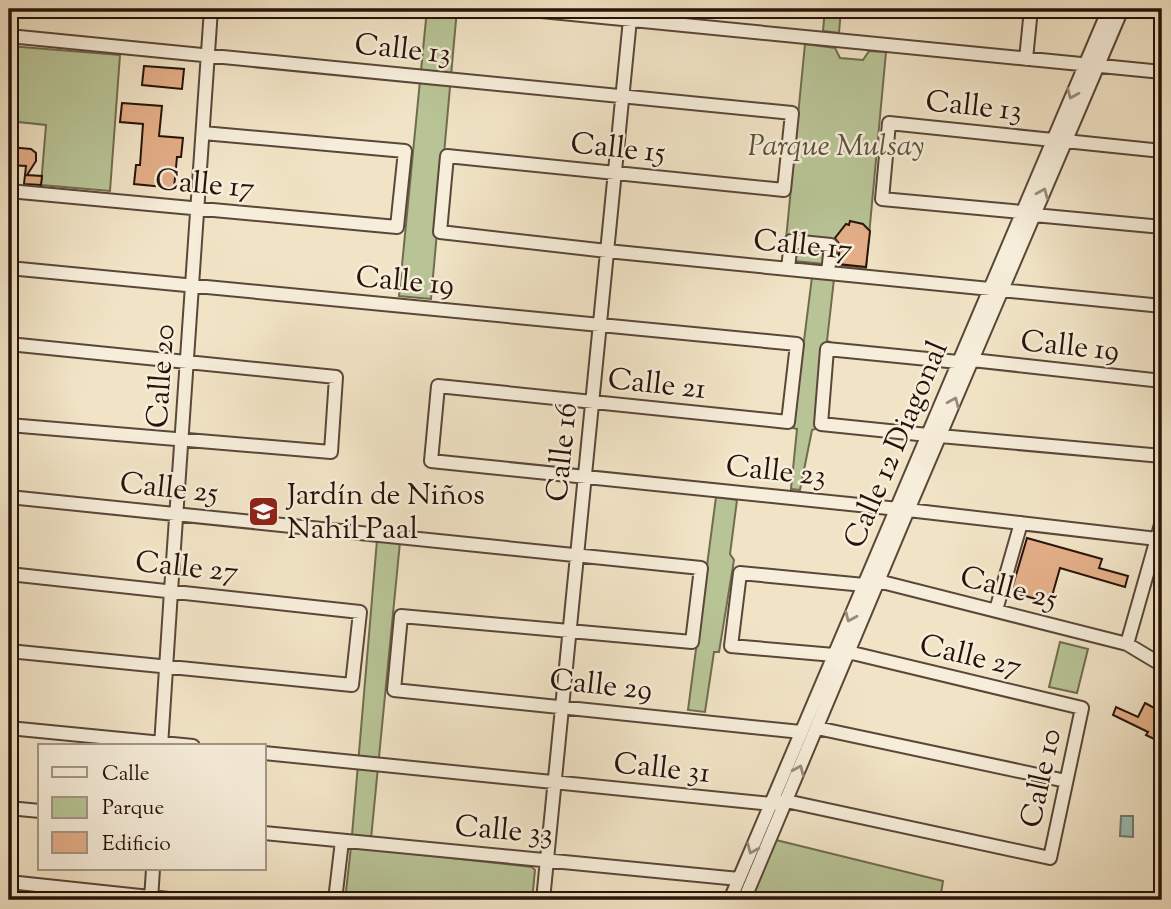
<svg xmlns="http://www.w3.org/2000/svg" width="1171" height="909" font-family="'Sorts Mill Goudy',serif">
<rect width="100%" height="100%" fill="#f1e4c6"/>
<filter id="stains"><feTurbulence type="fractalNoise" baseFrequency=".00286" numOctaves="4"/><feColorMatrix values="0 0 0 0 .2 0 0 0 0 .09 0 0 0 0 .02 0 0 0 .5 -.17"/></filter>
<radialGradient id="worn" r=".72"><stop offset=".6" stop-color="#630" stop-opacity="0"/><stop offset="1" stop-color="#630" stop-opacity=".3"/></radialGradient>
<!-- green -->
<path fill="#b8c496" stroke="#706c50" stroke-width="2" d="M427 9H457L431 299 399 296Z
M825 9H841L839 33 823 31Z
M805 44 835 48 840 58 863 60 869 51 886 52 866 268 784 260Z
M9 46 120 55 110 191 41 185 46 125 9 121Z
M812 277 834 279 827 341 830 342 815 429 812 430 800 490 791 489 797 429 793 428Z
M716 497 737 500 730 554 734 560 719 652H714L705 712 688 710Z
M377 540 400 542 370 849 532 867 535 870 532 900H345L351 847Z
M1060 642 1088 649 1077 693 1049 687Z
M776 840 943 881 940 900H751Z"/>
<!-- water -->
<path fill="#9bbeb7" stroke="#6d7a71" stroke-width="2" d="M1121 816H1133V837L1120 836Z"/>
<!-- building -->
<path fill="#e4af88" stroke="#281309" stroke-width="2" d="M144 66 184 69 182 89 142 85Z
M122 103 162 106 159 136 183 138 181 157H177L174 188 134 184 136 165H140L143 124 120 122Z
M9 147 31 149 36 153V161L27 175 42 176 41 185 24 184 26 166 9 165Z
M850 221 863 224 870 231 866 267 838 264 840 245 835 238 846 224 849 225Z
M1027 538 1102 559 1099 568 1128 576 1125 587 1060 568 1050 603 1011 592Z
M1145 703 1162 712V743L1146 735 1148 732 1113 715 1116 707 1138 717Z"/>
<g fill="none" stroke-linecap="round" stroke-linejoin="round">
<defs>
<path id="minor" d="M521 9 1162 72
M9 36 792 113 784 190 447 156 440 232 607 251 1162 306
M1026 59 1031 9
M1065 141 1162 151
M9 191 397 227 405 151 203 133
M1022 212 882 199 889 123 1053 140
M1034 215 1162 227
M9 268 797 344 788 422 438 386 431 461 908 510 1157 539
M788 269 791 241 831 245 828 273
M9 344 336 377 331 452 9 425
M972 360 1162 381
M928 435 821 424 827 349 958 362
M940 436 1162 456
M9 497 701 568 692 642 401 616 394 690 801 732
M9 574 360 612 352 685 9 651
M878 581 1127 644 1162 665
M996 610 1021 523
M1127 644 1162 521
M834 655 731 646 740 573 864 585
M9 728 193 746
M817 728 1066 781
M161 746 171 591 211 9
M264 753 771 804 786 801 1050 858 1082 708 848 652
M9 808 40 811
M264 833 739 879
M9 882 178 900
M151 900 153 869
M335 900 342 841
M543 900 631 9
M730 900 1109 9
M744 900 908 510 1122 9"/>
</defs>
<!-- minor casing -->
<use href="#minor" stroke="#5a4738" stroke-width="16"/>
<!-- minor -->
<use href="#minor" stroke="#f6edda" stroke-width="12"/>
</g>
<!-- one-way arrows -->
<defs><path id="oneway-chevron" d="M-2-3.5L2.5 0L-2 3.5" fill="none" stroke-width="1.6" stroke-linecap="round" stroke-linejoin="round" transform="scale(1.75)"/></defs>
<g stroke="#998b7c">
<use href="#oneway-chevron" transform="translate(1072 94) rotate(113)"/>
<use href="#oneway-chevron" transform="translate(1043 193) rotate(-67)"/>
<use href="#oneway-chevron" transform="translate(954 402) rotate(-67)"/>
<use href="#oneway-chevron" transform="translate(850 617) rotate(113)"/>
<use href="#oneway-chevron" transform="translate(799 770) rotate(-67)"/>
<use href="#oneway-chevron" transform="translate(752 849) rotate(113)"/>
</g>
<!-- icons -->
<defs>
<symbol id="school-square" viewBox="-11 -11 22 22"><rect x="-9" y="-9" width="18" height="18" rx="4" fill="#8f2418" stroke="#f6edda"/><path d="M0-5L7-2L0 1L-7-2ZM-4 1L0 2.5L4 1V4Q0 6-4 4Z" fill="#fff"/></symbol>
</defs>
<g fill-rule="evenodd">
<use href="#school-square" x="246" y="494" width="35" height="35"/>
</g>
<g text-anchor="middle" stroke-width="5" stroke-linejoin="round" paint-order="stroke">
<!-- street labels -->
<g font-size="30" fill="#281309" stroke="#f6edda">
<text transform="translate(403 48) rotate(6)" y="10">Calle 13</text>
<text transform="translate(974 105) rotate(6)" y="10">Calle 13</text>
<text transform="translate(618 147) rotate(6)" y="10">Calle 15</text>
<text transform="translate(205 183) rotate(5)" y="10">Calle 17</text>
<text transform="translate(803 244) rotate(6)" y="10">Calle 17</text>
<text transform="translate(405 280) rotate(5)" y="10">Calle 19</text>
<text transform="translate(1070 345) rotate(6)" y="10">Calle 19</text>
<text transform="translate(160 376) rotate(-86)" y="10">Calle 20</text>
<text transform="translate(657 383) rotate(6)" y="10">Calle 21</text>
<text transform="translate(895 444) rotate(-67)" y="10">Calle 12 Diagonal</text>
<text transform="translate(561 452) rotate(-84)" y="10">Calle 16</text>
<text transform="translate(776 470) rotate(6)" y="10">Calle 23</text>
<text transform="translate(169 487) rotate(6)" y="10">Calle 25</text>
<text transform="translate(187 566) rotate(6)" y="10">Calle 27</text>
<text transform="translate(1009 587) rotate(14)" y="10">Calle 25</text>
<text transform="translate(971 655) rotate(13)" y="10">Calle 27</text>
<text transform="translate(601 684) rotate(6)" y="10">Calle 29</text>
<text transform="translate(662 767) rotate(6)" y="10">Calle 31</text>
<text transform="translate(1040 778) rotate(-78)" y="10">Calle 10</text>
<text transform="translate(504 829) rotate(5)" y="10">Calle 33</text>
</g>
<!-- park labels -->
<g font-size="30" font-style="italic" fill="#5a513a" stroke="#f6edda">
<text x="836" y="155">Parque Mulsay</text>
</g>
<!-- poi labels -->
<g font-size="30" fill="#281309" stroke="#f6edda" text-anchor="start">
<text x="287" y="504">Jardín de Niños<tspan x="287" dy="34">Nahil Paal</tspan></text>
</g>
</g>
<!-- margin -->
<rect width="1171" height="909" fill="none" stroke="#f1e4c6" stroke-width="35"/>
<rect x="10" y="10" width="1150" height="888" fill="none" stroke="#281309" stroke-width="3.5"/>
<rect x="18" y="18" width="1136" height="874" fill="none" stroke="#281309" stroke-width="2"/>
<!-- legend -->
<rect x="38" y="744" width="228" height="126" fill="#f6edda" stroke="#a49686" stroke-width="2"/>
<rect x="52" y="767" width="35" height="10" fill="#f6edda" stroke="#a49686" stroke-width="2"/>
<text x="102" y="780" font-size="21" fill="#281309">Calle</text>
<rect x="52" y="797" width="35" height="21" fill="#b8c496" stroke="#a49686" stroke-width="2"/>
<text x="102" y="814" font-size="21" fill="#281309">Parque</text>
<rect x="52" y="832" width="35" height="21" fill="#e4af88" stroke="#a49686" stroke-width="2"/>
<text x="102" y="850" font-size="21" fill="#281309">Edificio</text>
<rect width="100%" height="100%" filter="url(#stains)"/>
<rect width="100%" height="100%" fill="url(#worn)"/>
</svg>
